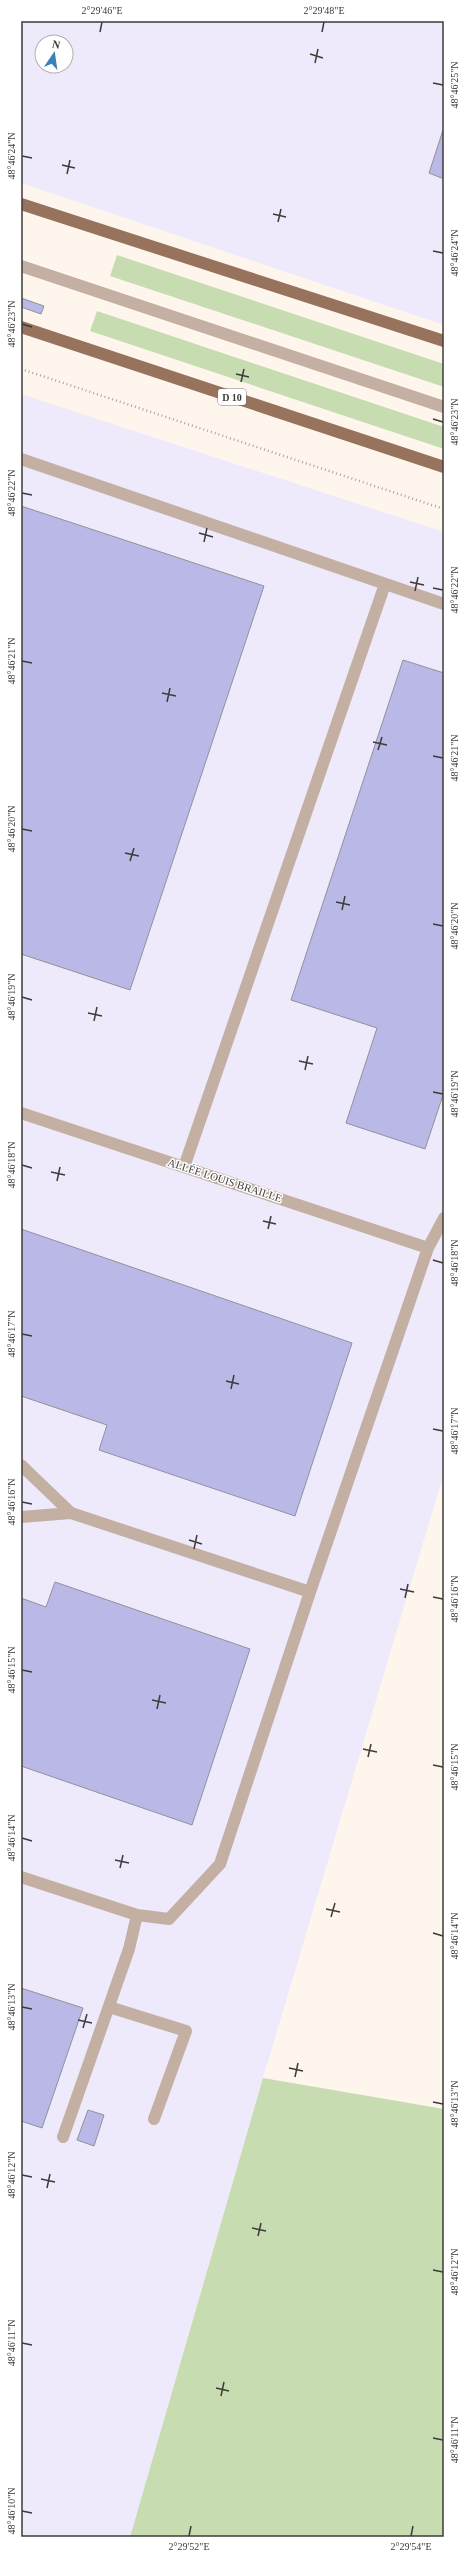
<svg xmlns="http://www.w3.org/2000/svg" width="465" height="2558" font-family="'Times New Roman',serif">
<rect width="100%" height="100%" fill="#fef5ed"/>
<!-- industrial -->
<path fill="#eeeafc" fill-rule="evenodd" d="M21 21H444V325L21 183ZM42 42H66V66H42Z
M21 394 444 532V1473L263 2078 130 2537H21Z"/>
<!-- green -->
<path fill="#c7dcb1" d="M117 255 444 364V387L110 276Z
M97 311 444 427V449L90 331Z
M263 2078 444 2109V2537H130Z"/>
<!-- building -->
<path fill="#bab8e7" stroke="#91919b" d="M444 127V179L429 173Z
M21 298 44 306 41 314 21 307Z
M21 506 264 586 130 990 21 954Z
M403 660 444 673V1092L425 1149 346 1123 377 1028 291 1000Z
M21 1229 352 1343 295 1516 99 1450 107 1425 21 1396Z
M55 1582 250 1649 192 1825 21 1766V1598L46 1607Z
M21 1988 83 2008 42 2128 21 2121Z
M88 2110 104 2115 94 2146 77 2140Z"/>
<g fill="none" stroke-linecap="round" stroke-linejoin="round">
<!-- path -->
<path stroke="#aca5a0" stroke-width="2.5" stroke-dasharray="1 3" stroke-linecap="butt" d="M21 369 444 509"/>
<!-- minor -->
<path stroke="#c4afa3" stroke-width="12" d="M21 266 444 407
M21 459 444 604
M21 1113 428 1248
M184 1167 385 584
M21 1465 71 1513 310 1592
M21 1517 71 1513
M21 1877 137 1915 169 1919 220 1864 310 1592 428 1248 444 1218
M109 2007 186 2031 154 2119
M63 2137 129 1949 137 1915"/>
<!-- major -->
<path stroke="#97735d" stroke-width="12" d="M21 204 444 341
M21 327 444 467"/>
</g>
<!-- ticks -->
<path fill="none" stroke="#3e3b38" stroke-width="1.5" d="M100 32 102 22M322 32 324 22M310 54 323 58M315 63 318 49M433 83 443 85M22 156 32 158M62 165 75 168M67 174 70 160M273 214 286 217M278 222 281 209M433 251 443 253M22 324 32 327M236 374 249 377M241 382 244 369M433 419 443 422M22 493 32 495M199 533 213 537M204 542 207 528M410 582 424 585M433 588 443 590M415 591 418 577M22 661 32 663M162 693 176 696M167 702 170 688M373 742 387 745M378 750 382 737M433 756 443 758M22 829 32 831M125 853 139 856M130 861 134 848M336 902 350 905M342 910 345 896M433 924 443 926M22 997 32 1000M88 1013 102 1016M94 1021 97 1007M299 1061 313 1064M305 1070 308 1056M433 1092 443 1094M22 1165 32 1168M51 1172 65 1175M57 1181 60 1167M263 1221 276 1224M268 1229 271 1216M433 1260 443 1263M22 1334 32 1336M226 1381 239 1384M231 1389 234 1375M433 1429 443 1431M22 1502 32 1504M189 1540 202 1544M194 1549 197 1535M400 1589 414 1592M433 1597 443 1599M405 1598 408 1584M22 1670 32 1672M152 1700 166 1703M157 1709 160 1695M363 1749 377 1752M368 1757 371 1744M433 1765 443 1767M22 1838 32 1841M115 1860 129 1863M120 1868 123 1855M326 1909 340 1912M331 1917 335 1903M433 1933 443 1936M22 2007 32 2009M78 2020 92 2023M83 2028 87 2014M289 2068 303 2071M295 2077 298 2063M433 2102 443 2104M22 2175 32 2177M41 2179 55 2182M47 2188 50 2174M252 2228 266 2231M258 2236 261 2223M433 2270 443 2272M22 2343 32 2345M216 2388 229 2391M221 2396 224 2382M433 2438 443 2440M22 2511 32 2513M189 2536 191 2526M411 2536 413 2526"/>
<g text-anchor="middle" stroke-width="3" stroke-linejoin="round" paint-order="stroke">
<!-- shield labels -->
<rect fill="#fff" stroke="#787674" stroke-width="1" x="218" y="389" width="28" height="16" rx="3"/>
<g font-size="10" font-weight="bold" fill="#3e3b38">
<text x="232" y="401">D 10</text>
</g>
<!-- street labels -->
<g font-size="11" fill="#3e3b38" stroke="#fff">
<text transform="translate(225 1180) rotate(18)" y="4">ALLÉE LOUIS BRAILLE</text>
</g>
</g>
<!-- border -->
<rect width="465" height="2558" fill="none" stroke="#ffffff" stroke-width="44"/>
<!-- north arrow -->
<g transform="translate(54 54) rotate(13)"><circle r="19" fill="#ffffff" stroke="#b2b1af"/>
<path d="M0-3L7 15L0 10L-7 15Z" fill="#3a82b6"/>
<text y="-6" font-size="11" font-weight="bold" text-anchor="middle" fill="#3e3b38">N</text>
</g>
<rect x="22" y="22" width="421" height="2514" fill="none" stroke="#3e3b38" stroke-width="1.5"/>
<g font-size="10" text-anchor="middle" fill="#3e3b38">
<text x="102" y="14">2°29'46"E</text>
<text x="324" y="14">2°29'48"E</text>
<text transform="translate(454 85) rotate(-90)" y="4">48°46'25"N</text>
<text transform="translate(11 156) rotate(-90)" y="4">48°46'24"N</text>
<text transform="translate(454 253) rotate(-90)" y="4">48°46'24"N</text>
<text transform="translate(11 324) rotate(-90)" y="4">48°46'23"N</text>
<text transform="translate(454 422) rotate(-90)" y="4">48°46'23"N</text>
<text transform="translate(11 493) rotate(-90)" y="4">48°46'22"N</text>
<text transform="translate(454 590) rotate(-90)" y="4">48°46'22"N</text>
<text transform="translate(11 661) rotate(-90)" y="4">48°46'21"N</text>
<text transform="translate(454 758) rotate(-90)" y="4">48°46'21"N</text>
<text transform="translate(11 829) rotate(-90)" y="4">48°46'20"N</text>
<text transform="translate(454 926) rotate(-90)" y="4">48°46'20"N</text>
<text transform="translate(11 997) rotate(-90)" y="4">48°46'19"N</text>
<text transform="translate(454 1094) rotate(-90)" y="4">48°46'19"N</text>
<text transform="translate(11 1165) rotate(-90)" y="4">48°46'18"N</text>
<text transform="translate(454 1263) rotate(-90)" y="4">48°46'18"N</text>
<text transform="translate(11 1334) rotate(-90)" y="4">48°46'17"N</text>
<text transform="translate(454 1431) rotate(-90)" y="4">48°46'17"N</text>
<text transform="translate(11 1502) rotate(-90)" y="4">48°46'16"N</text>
<text transform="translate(454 1599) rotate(-90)" y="4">48°46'16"N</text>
<text transform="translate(11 1670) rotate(-90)" y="4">48°46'15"N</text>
<text transform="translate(454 1767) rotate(-90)" y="4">48°46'15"N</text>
<text transform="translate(11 1838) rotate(-90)" y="4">48°46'14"N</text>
<text transform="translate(454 1936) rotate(-90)" y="4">48°46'14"N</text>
<text transform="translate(11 2007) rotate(-90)" y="4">48°46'13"N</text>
<text transform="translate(454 2104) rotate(-90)" y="4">48°46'13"N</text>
<text transform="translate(11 2175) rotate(-90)" y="4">48°46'12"N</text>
<text transform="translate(454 2272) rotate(-90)" y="4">48°46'12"N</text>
<text transform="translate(11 2343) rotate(-90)" y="4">48°46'11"N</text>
<text transform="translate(454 2440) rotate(-90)" y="4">48°46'11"N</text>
<text transform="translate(11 2511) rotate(-90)" y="4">48°46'10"N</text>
<text x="189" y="2550">2°29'52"E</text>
<text x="411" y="2550">2°29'54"E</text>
</g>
</svg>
